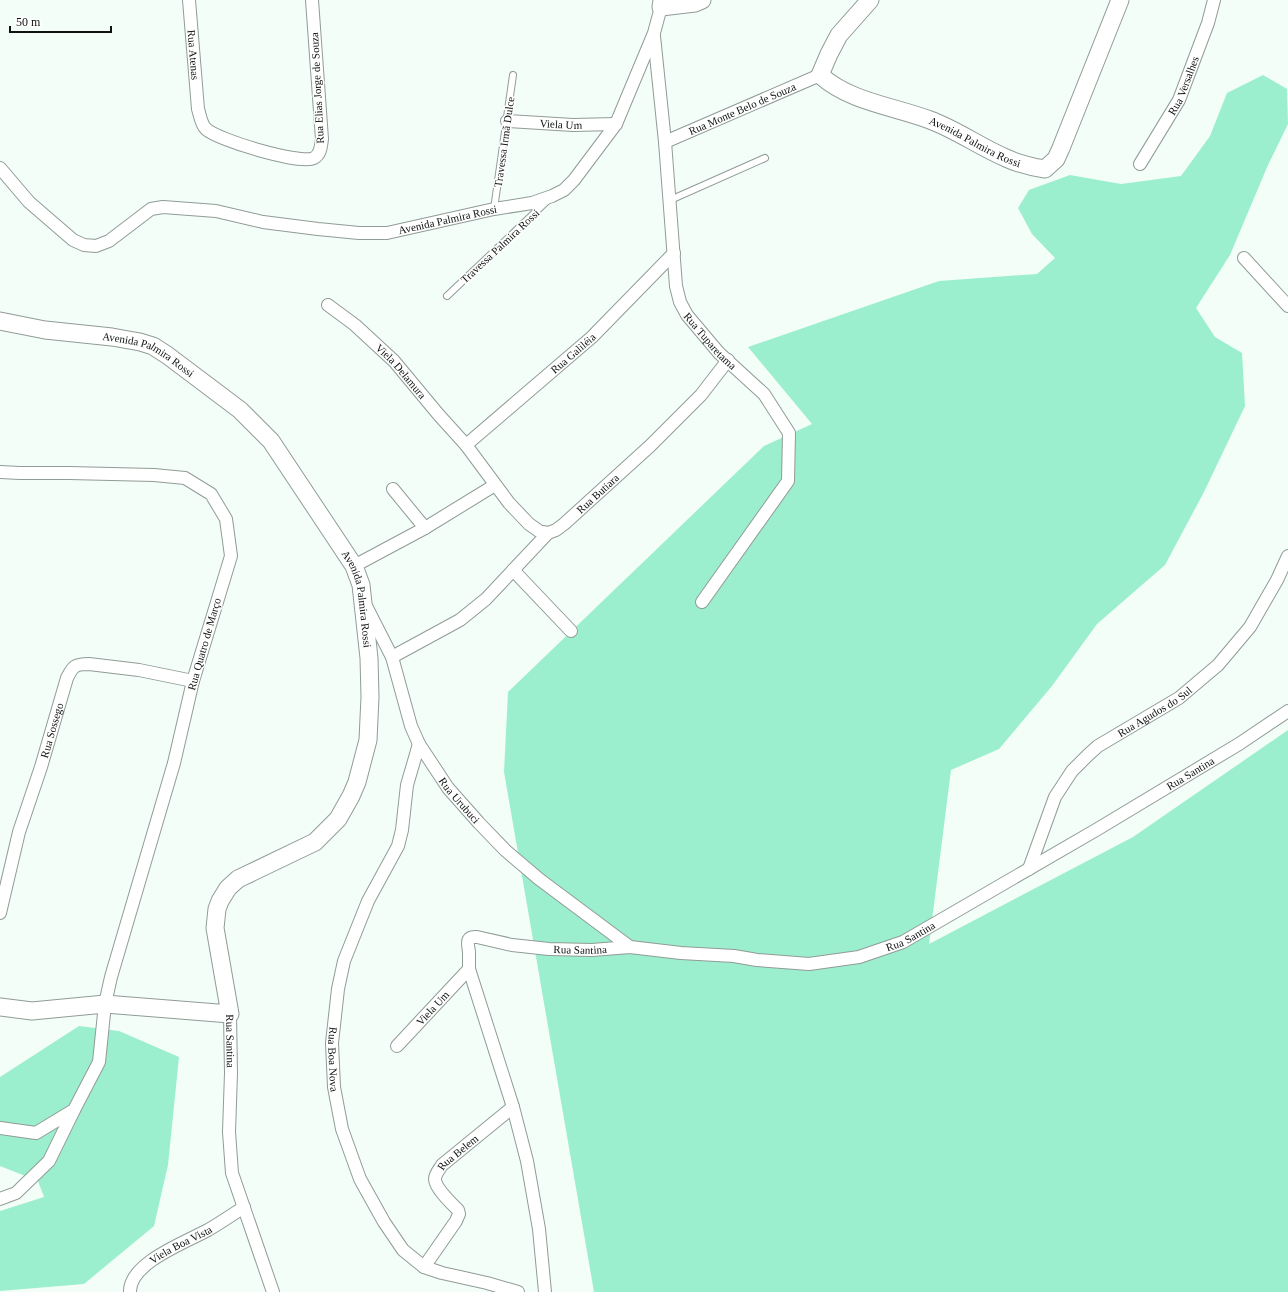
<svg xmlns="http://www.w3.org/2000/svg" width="1288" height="1292" font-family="'Times New Roman',serif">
<rect width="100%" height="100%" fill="#f3fef9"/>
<!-- green -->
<path fill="#9cefce" d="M1263 75 1287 89 1288 124 1268 165 1230 255 1196 308 1215 337 1242 353 1245 406 1204 492 1165 565 1097 624 1052 686 999 749 951 770 929 944 1133 837 1288 730V1292H594L504 772 508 692 764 446 812 424 748 347 939 281 1037 274 1055 258 1032 234 1018 208 1029 190 1070 175 1121 184 1181 176 1210 136 1227 93Z
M79 1026 119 1031 179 1057 168 1165 154 1226 84 1284 0 1291V1211L44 1197 38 1181 0 1166V1077Z"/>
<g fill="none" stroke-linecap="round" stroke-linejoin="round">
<defs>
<path id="lane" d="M668 201 765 158
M494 209 513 75
M447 296 547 201"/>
<g id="street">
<path id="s1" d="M189 0 198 109C200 115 201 124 206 129 218 140 300 165 314 158 321 154 321 146 322 139L312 0"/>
<path id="s2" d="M654 36 665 142 676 286 680 302 687 315 719 353 764 394 789 433 788 481 702 602"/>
<path id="s3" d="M507 121 573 125 616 124"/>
<path id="s4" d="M665 142 820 75"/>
<path id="s5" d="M1140 164 1179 100 1208 23 1214 0"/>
<path id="s6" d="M0 168 29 202 73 240 84 245 96 246 109 241 151 209 163 207 216 211 263 222 318 229 359 233H387L494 209 532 203 552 196 564 190 574 180 616 124 654 33 661 7"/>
<path d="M1244 258 1288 306"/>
<path id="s7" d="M328 305 355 325 394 361 438 414 466 445 509 503 529 524 539 531 548 533 556 530 564 524 650 446 701 395 728 360"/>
<path id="s8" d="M466 445 592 337 674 253"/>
<path d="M0 472 20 473H69L154 475 185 478 211 494 226 519 231 556 193 681 174 763 111 977 105 1004 99 1062 74 1110 36 1133 0 1128"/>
<path d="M393 489 425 528"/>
<path d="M354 566 425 528 495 485"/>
<path d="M513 570 571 631"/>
<path id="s9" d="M366 606 392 657 411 726 419 744 448 788 479 823 505 850 539 879 630 947"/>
<path d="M392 657 460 620 486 599 548 533"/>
<path id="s10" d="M419 744 407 785 402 830 398 846 368 901 344 961 338 989 332 1043 334 1087 342 1129 360 1179 384 1222 403 1250 424 1267 442 1273 487 1283 518 1292"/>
<path id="s11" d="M1029 869 1055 797 1072 771 1088 755 1098 746 1179 698 1218 665 1250 627 1277 580 1288 556"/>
<path id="s12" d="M0 913 19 832 41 767 67 678C73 666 75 664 89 664L139 670 193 681"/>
<path id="s13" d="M230 1014 231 1073 229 1132 232 1173 273 1292"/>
<path id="s14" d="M397 1046 469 969"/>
<path d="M0 1199 16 1193 49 1161 74 1110"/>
<path id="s15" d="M424 1267 456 1221 459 1214 458 1210C452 1204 435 1188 435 1179 435 1174 439 1170 442 1165L513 1107"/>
<path id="s16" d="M130 1292C129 1263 186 1242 208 1230 220 1223 232 1215 244 1207"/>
<path id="s17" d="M545 1292 539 1229 527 1161 513 1107 469 969C469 963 469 958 469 952 468 944 465 936 477 937L512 945 549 949 592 950 630 947 681 953 734 956 757 960 809 964 859 957 903 942 1096 830 1239 744 1288 711"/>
</g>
<g id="secondary">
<path d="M662 0 661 7 695 3 702 0"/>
<path id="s18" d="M870 0 839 35 829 54 820 75C850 102 893 106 930 120 957 130 980 147 1006 158 1019 164 1032 167 1045 169L1056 159 1061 148 1120 0"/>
<path id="s19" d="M0 321 45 330 112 337 140 342 153 346 167 355 240 410 271 441 354 566 361 585 369 658 370 697 368 740 357 782 351 796 338 819 315 842 238 879 228 888 220 901 217 909 215 928 230 1014 105 1004 32 1011 0 1007"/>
</g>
</defs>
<!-- lane casing -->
<use href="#lane" stroke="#919b97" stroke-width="8"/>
<!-- street casing -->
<use href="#street" stroke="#919b97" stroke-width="14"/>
<!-- secondary casing -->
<use href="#secondary" stroke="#919b97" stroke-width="19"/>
<!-- lane -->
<use href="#lane" stroke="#fff" stroke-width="6"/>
<!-- street -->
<use href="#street" stroke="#fff" stroke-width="12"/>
<!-- secondary -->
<use href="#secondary" stroke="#fff" stroke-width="17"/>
</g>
<g text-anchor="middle" stroke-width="3" stroke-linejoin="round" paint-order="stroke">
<!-- street labels -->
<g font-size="11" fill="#0e1211" stroke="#fff">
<text dy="4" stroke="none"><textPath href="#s1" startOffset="55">Rua Atenas</textPath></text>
<text dy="4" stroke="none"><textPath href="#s5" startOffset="90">Rua Versalhes</textPath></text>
<text transform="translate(317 88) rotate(-93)" y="4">Rua Elias Jorge de Souza</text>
<text dy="4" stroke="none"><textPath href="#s4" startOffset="84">Rua Monte Belo de Souza</textPath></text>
<text dy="4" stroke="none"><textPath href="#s3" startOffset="54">Viela Um</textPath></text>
<text transform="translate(504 142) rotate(-82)" y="4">Travessa Irmã Dulce</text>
<text dy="4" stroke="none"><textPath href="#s18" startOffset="261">Avenida Palmira Rossi</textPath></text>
<text dy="4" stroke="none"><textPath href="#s6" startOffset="494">Avenida Palmira Rossi</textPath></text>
<text transform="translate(500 246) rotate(-43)" y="4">Travessa Palmira Rossi</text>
<text dy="4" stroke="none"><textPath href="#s2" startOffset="317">Rua Tuparetama</textPath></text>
<text dy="4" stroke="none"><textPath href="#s8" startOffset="141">Rua Galiléia</textPath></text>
<text dy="4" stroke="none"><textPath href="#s19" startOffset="154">Avenida Palmira Rossi</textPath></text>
<text dy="4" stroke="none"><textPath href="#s7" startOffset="99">Viela Delamura</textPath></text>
<text dy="4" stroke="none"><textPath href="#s7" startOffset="384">Rua Butiara</textPath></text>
<text dy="4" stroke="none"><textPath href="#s19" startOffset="490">Avenida Palmira Rossi</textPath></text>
<text transform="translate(204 644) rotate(-74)" y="4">Rua Quatro de Março</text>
<text dy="4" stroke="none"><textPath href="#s11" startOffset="210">Rua Agudos do Sul</textPath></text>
<text dy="4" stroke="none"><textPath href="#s12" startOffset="190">Rua Sossego</textPath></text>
<text dy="4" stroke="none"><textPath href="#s17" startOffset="1136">Rua Santina</textPath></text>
<text dy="4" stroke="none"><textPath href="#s9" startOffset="218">Rua Urubuci</textPath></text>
<text dy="4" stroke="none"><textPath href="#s17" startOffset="812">Rua Santina</textPath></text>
<text dy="4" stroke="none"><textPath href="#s17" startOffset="476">Rua Santina</textPath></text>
<text dy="4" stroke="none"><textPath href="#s14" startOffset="52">Viela Um</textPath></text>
<text dy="4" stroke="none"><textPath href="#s13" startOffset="27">Rua Santina</textPath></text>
<text dy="4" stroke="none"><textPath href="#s10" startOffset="331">Rua Boa Nova</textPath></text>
<text dy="4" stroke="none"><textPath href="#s15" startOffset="143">Rua Belem</textPath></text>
<text dy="4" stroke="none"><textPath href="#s16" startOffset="73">Viela Boa Vista</textPath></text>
</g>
</g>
<!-- scale -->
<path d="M10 26v6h101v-6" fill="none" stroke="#0e1211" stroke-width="2"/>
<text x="16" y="26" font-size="12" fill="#0e1211" stroke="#ffffff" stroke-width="3" paint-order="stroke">50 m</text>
</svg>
